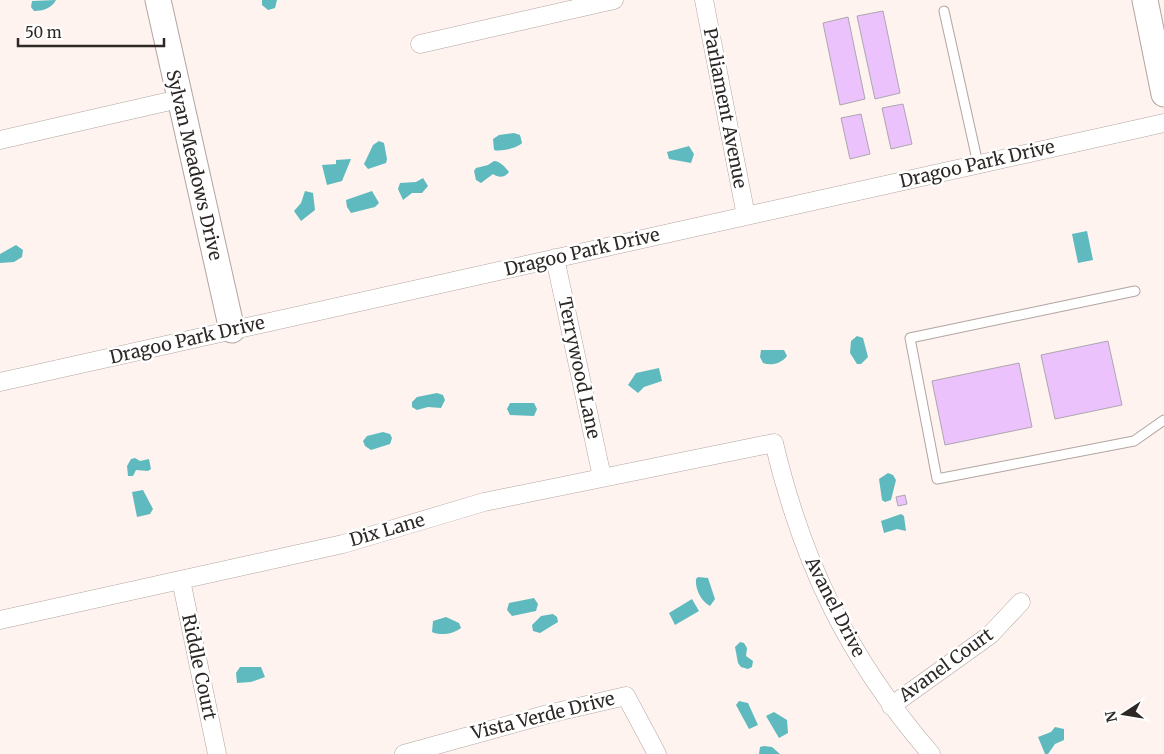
<svg xmlns="http://www.w3.org/2000/svg" width="1164" height="754" font-family="Merriweather,serif">
<rect width="100%" height="100%" fill="#fef3ef"/>
<!-- water -->
<path fill="#5ebabe" d="M56 0C52 8 43 11 34 11L31 7 32 1Z
M262 0H277L275 8 268 10 262 5Z
M514 133 520 135 522 143C517 148 501 152 494 150L493 139 499 135Z
M379 141 384 143 387 159 386 163 368 169 364 164 373 145Z
M689 146 694 154 691 163 669 159 667 152Z
M351 159 342 181 327 185 322 165 336 164V160Z
M494 161C500 161 505 167 509 172 504 178 499 178 493 174L481 183 476 180 474 171 476 168 488 165Z
M423 178 428 186 422 193H412L403 200 398 189 400 183 416 182Z
M305 191 313 193 315 210 301 221 294 211 301 203Z
M372 191 379 203 375 207 351 213 347 207 346 200Z
M1087 231 1093 260 1078 263 1072 234Z
M16 245 23 250 22 257 14 262 0 263V254Z
M857 336 863 338 868 357 861 364H857L850 353 851 341Z
M761 350H784L787 356C781 364 771 366 763 363L760 357Z
M659 368 662 381 644 387 638 393 628 385 636 373Z
M437 393 443 395 445 400 441 408 428 407 417 410 412 407V402L417 397Z
M510 403H534L537 409 534 416 510 415 507 409Z
M383 432 390 434 392 438 390 444 371 450 365 446 363 441 367 436Z
M135 458 140 461 149 459 151 469 148 471 136 470 133 476H128L127 466 131 459Z
M888 473 893 475 896 480 891 500 885 502 882 500 879 479Z
M143 490 153 509 150 514 137 517 132 492Z
M901 514 904 516 906 531 897 529 884 533 881 521Z
M698 577 708 578 715 599 710 606C701 601 695 589 696 579Z
M534 598 538 604 536 611 512 616 507 610 509 603Z
M692 599 699 611 675 625 669 613Z
M553 614 557 617 558 622 540 633 533 631 532 625 541 616Z
M446 617 459 623 461 628C454 634 440 636 432 632L433 621Z
M740 642 744 643 747 648 746 656 753 661 752 667 748 669 741 667 738 663 735 647Z
M240 667H261L265 677 251 682 237 683 236 673Z
M739 701 748 703 758 725 749 729 736 705Z
M774 712 787 720 788 733 779 738 766 716Z
M1055 727 1064 729V740L1055 744 1048 754H1045L1038 737 1051 732Z
M764 746 772 747 780 754H759L760 747Z"/>
<!-- building -->
<path fill="#ebc2fb" stroke="#ada6b0" d="M883 11 900 93 875 99 857 16Z
M848 17 865 99 840 105 823 23Z
M903 104 912 144 891 149 882 108Z
M861 114 870 154 850 159 841 118Z
M1108 341 1122 405 1055 419 1041 355Z
M1019 363 1032 427 945 445 932 381Z
M905 495 907 504 898 506 896 497Z"/>
<g fill="none" stroke-linecap="round" stroke-linejoin="round">
<defs>
<path id="lane" d="M944 11 978 164
M1135 291 910 338 937 479 1134 441 1164 420"/>
<path id="street" d="M704 0 746 216
M420 44 614 0
M0 140 179 99
M555 258 602 477
M0 382 1164 123
M181 580 217 754
M0 620 343 544 484 502 774 443C803 565 849 659 931 754
M891 706 990 635 1021 602
M404 754 548 714 626 696 657 754"/>
<path id="secondary" d="M158 0 232 330
M1145 0 1164 94"/>
</defs>
<!-- lane casing -->
<use href="#lane" stroke="#b1a5a0" stroke-width="11"/>
<!-- street casing -->
<use href="#street" stroke="#b1a5a0" stroke-width="19"/>
<!-- secondary casing -->
<use href="#secondary" stroke="#b1a5a0" stroke-width="27"/>
<!-- lane -->
<use href="#lane" stroke="#fff" stroke-width="9"/>
<!-- street -->
<use href="#street" stroke="#fff" stroke-width="18"/>
<!-- secondary -->
<use href="#secondary" stroke="#fff" stroke-width="25"/>
</g>
<g text-anchor="middle" stroke-width="5" stroke-linejoin="round" paint-order="stroke">
<!-- street labels -->
<g font-size="18" fill="#2d2826" stroke="#fff">
<text transform="translate(725 108) rotate(79)" y="6">Parliament Avenue</text>
<text transform="translate(977 164) rotate(-13)" y="6">Dragoo Park Drive</text>
<text transform="translate(194 165) rotate(77)" y="6">Sylvan Meadows Drive</text>
<text transform="translate(582 252) rotate(-13)" y="6">Dragoo Park Drive</text>
<text transform="translate(187 340) rotate(-13)" y="6">Dragoo Park Drive</text>
<text transform="translate(579 368) rotate(78)" y="6">Terrywood Lane</text>
<text transform="translate(387 530) rotate(-16)" y="6">Dix Lane</text>
<text transform="translate(835 607) rotate(63)" y="6">Avanel Drive</text>
<text transform="translate(946 665) rotate(-36)" y="6">Avanel Court</text>
<text transform="translate(199 667) rotate(78)" y="6">Riddle Court</text>
<text transform="translate(543 716) rotate(-14)" y="6">Vista Verde Drive</text>
</g>
</g>
<!-- north arrow -->
<g transform="translate(1124 714) rotate(258)" stroke="#ffffff" stroke-width="4" paint-order="stroke">
<path d="M0-4L9 19L0 12L-9 19Z" fill="#2d2826"/>
<text y="-8" font-size="14" font-weight="bold" text-anchor="middle" fill="#2d2826">N</text>
</g>
<!-- scale -->
<path d="M18 38v8h146v-8" fill="none" stroke="#2d2826" stroke-width="2.5"/>
<text x="25" y="38" font-size="15" fill="#2d2826" stroke="#ffffff" stroke-width="4" paint-order="stroke">50 m</text>
</svg>
